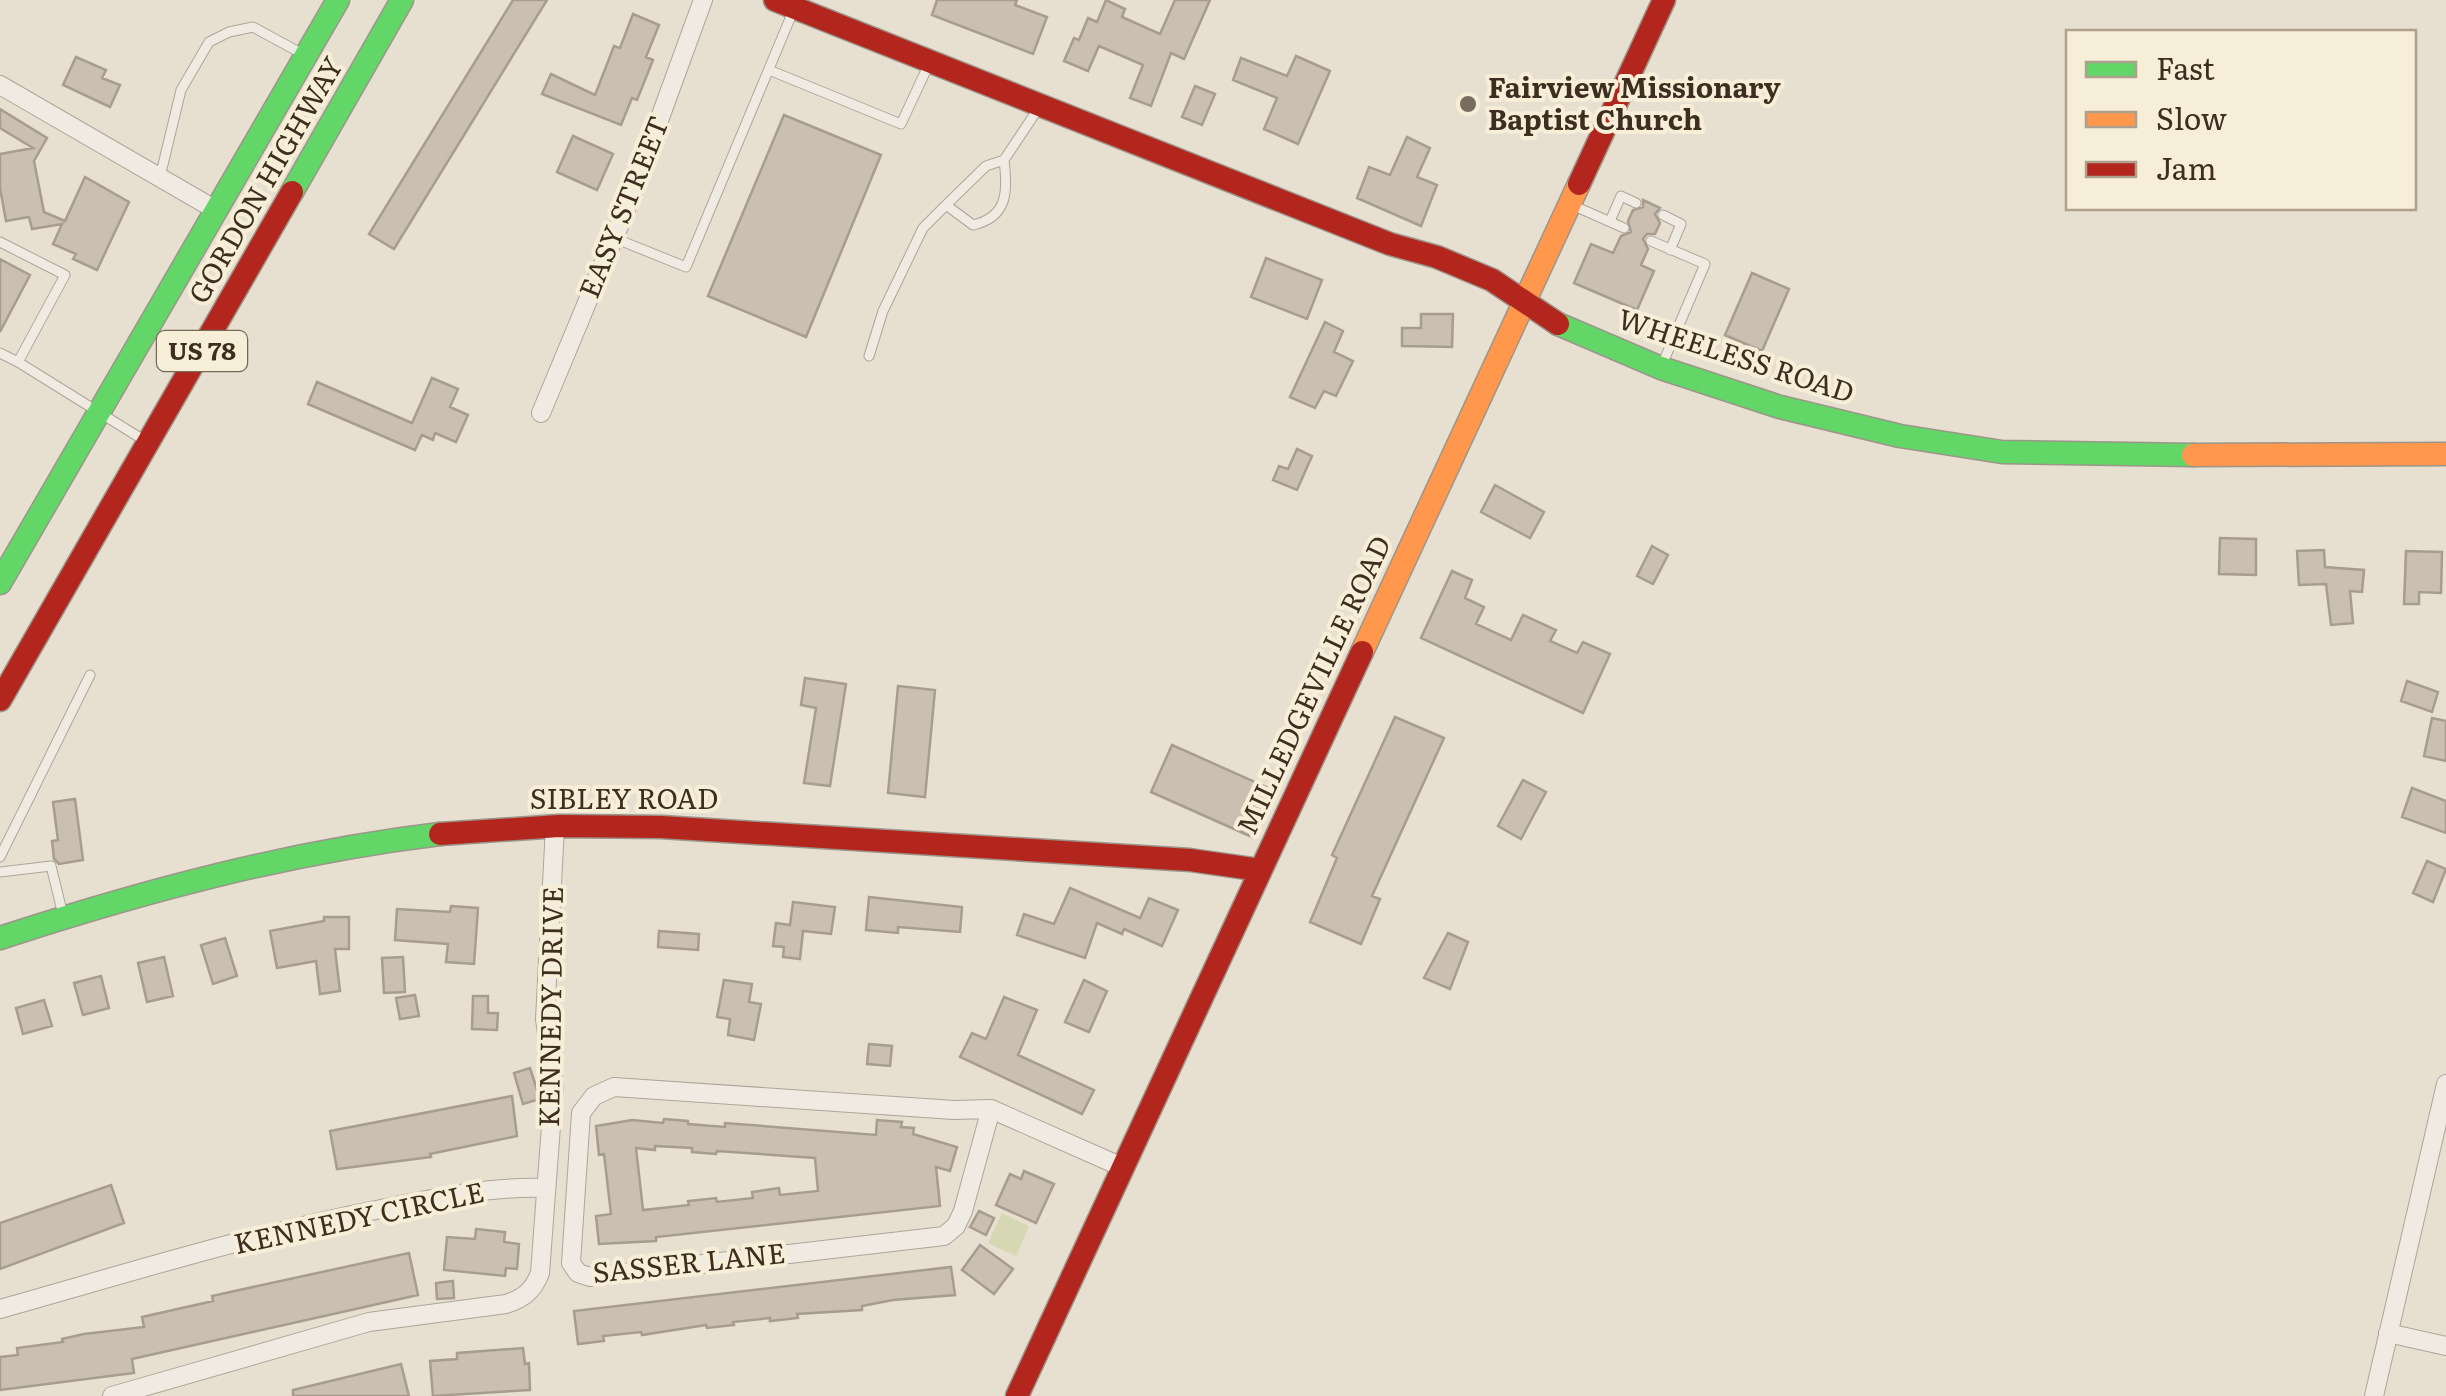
<svg xmlns="http://www.w3.org/2000/svg" width="2446" height="1396" font-family="Literata,serif">
<rect width="100%" height="100%" fill="#e7e0d1"/>
<!-- green -->
<path fill="#d6d7b3" d="M1002 1213 1029 1226 1016 1256 988 1243Z"/>
<!-- building -->
<path fill="#cbbfb2" stroke="#a89c90" stroke-width="2.5" fill-rule="evenodd" d="M513 0H547L394 249 369 234Z
M937 0H1017L1015 5 1047 17 1033 54 932 15Z
M1106 0 1125 9 1122 17 1160 34 1175 0H1210L1184 59 1171 53 1151 106 1130 98 1143 65 1099 46 1088 71 1064 61 1074 38 1079 40 1088 18 1097 22Z
M633 14 659 25 646 57 653 60 637 100 632 98 621 125 542 94 551 74 595 95 614 46 620 48Z
M1296 56 1330 71 1298 144 1264 129 1277 98 1233 80 1241 58 1287 76Z
M76 57 106 70 102 78 120 85 110 107 63 85Z
M1195 86 1215 94 1202 125 1182 117Z
M0 109 47 138 34 161 44 212 65 221 85 177 129 202 97 270 73 259 76 254 53 244 62 224 32 229 29 217 6 221 0 188V154L33 148 0 128Z
M784 115 881 155 806 337 708 296Z
M573 136 613 154 597 190 557 172Z
M1407 137 1430 148 1417 177 1437 185 1421 226 1357 198 1369 167 1390 175Z
M1643 200 1660 208 1655 214 1660 223 1655 234H1647L1643 239 1648 249 1641 265 1654 271 1637 310 1574 283 1591 244 1613 253 1621 236 1631 232 1628 221 1633 210 1643 207Z
M1266 258 1322 280 1307 319 1251 297Z
M0 259 30 275 0 332Z
M1752 273 1789 289 1762 351 1725 335Z
M1421 314H1453L1452 347 1402 346V328H1421Z
M1325 322 1343 331 1334 352 1353 361 1336 396 1324 391 1315 408 1290 397Z
M432 378 458 389 450 407 468 415 456 442 435 433 433 440 422 435 415 450 308 404 317 382 412 423Z
M1297 449 1312 456 1297 490 1273 480 1279 466 1288 469Z
M1495 485 1544 512 1530 538 1481 512Z
M2220 538 2256 539V575L2219 574Z
M1652 546 1668 555 1653 584 1637 576Z
M2324 550 2325 567 2364 570 2362 592 2350 591 2353 623 2331 625 2326 584 2299 585 2297 551Z
M2406 551 2442 552 2441 593 2419 592V604H2404Z
M1452 571 1472 580 1465 598 1484 607 1476 624 1511 640 1523 615 1556 630 1550 641 1577 653 1583 642 1610 654 1583 713 1421 638Z
M805 678 846 684 830 786 804 783 816 708 801 705Z
M2407 681 2438 692 2432 712 2401 701Z
M898 686 935 690 925 797 888 793Z
M1395 717 1444 738 1372 896 1380 899 1361 944 1310 922 1337 858 1332 855Z
M2432 718 2446 721V761L2424 756Z
M1172 745 1273 790 1252 837 1151 792Z
M1523 780 1546 792 1521 839 1498 826Z
M2412 788 2446 801V833L2402 817Z
M75 799 83 860 59 864 54 859 52 841 58 840 53 802Z
M2427 861 2446 869 2433 902 2413 893Z
M1070 888 1140 918 1149 898 1178 910 1162 946 1124 929 1122 934 1097 923 1085 958 1017 935 1024 914 1054 924Z
M869 897 962 907 960 932 898 927V933L866 930Z
M793 902 835 907 831 934 803 931 800 959 783 957 784 947 773 946 776 923 790 925Z
M451 906 478 908 474 964 446 962 448 944 395 940 397 909 450 912Z
M324 917H349V949H335L340 991 320 994 316 961 277 968 270 931 324 921Z
M659 931 699 934 698 950 658 947Z
M1448 933 1468 942 1450 989 1424 978Z
M225 938 237 976 213 984 201 945Z
M164 957 173 996 147 1002 138 963Z
M403 957 405 992 384 993 382 958Z
M101 976 109 1008 83 1015 74 983Z
M724 980 752 984 749 1002 761 1004 754 1040 728 1035 730 1019 717 1017Z
M1084 980 1107 991 1089 1032 1065 1022Z
M415 995 419 1016 400 1019 396 998Z
M473 996H488V1013H498L497 1030 472 1029Z
M1004 997 1037 1010 1018 1055 1094 1090 1082 1114 960 1057 972 1033 986 1039Z
M44 1000 52 1026 23 1034 16 1008Z
M869 1044 892 1046 890 1066 867 1064Z
M530 1068 540 1099 523 1104 514 1073Z
M512 1096 517 1136 430 1154 431 1157 337 1169 330 1131Z
M664 1119 688 1121V1124L725 1127V1123L876 1135 877 1120 902 1122 901 1127 914 1128 913 1134 957 1147 950 1171 936 1167 940 1206 656 1237V1241L599 1244 596 1216 611 1214 604 1154 599 1155 596 1126 632 1120 663 1123ZM655 1146 692 1148V1152L716 1154 717 1151 815 1158 818 1191 780 1195 779 1188 752 1192 753 1198 717 1202 716 1198 688 1201 689 1205 643 1210 636 1148 655 1150Z
M1024 1171 1054 1184 1036 1223 996 1205 1010 1174 1021 1179Z
M111 1185 124 1223 0 1269V1223Z
M979 1211 994 1218 986 1235 970 1227Z
M476 1229 505 1232 504 1242 519 1244 517 1269 506 1268 505 1276 444 1270 447 1237 475 1239Z
M980 1245 1013 1269 994 1294 962 1270Z
M409 1253 418 1295 132 1359 134 1373 0 1390V1357L18 1355 17 1348 63 1342 62 1339 84 1334 144 1327 142 1317 213 1301 212 1296Z
M951 1267 955 1295 893 1300 862 1306V1310L797 1314 798 1318 770 1321V1318L733 1322 734 1325 707 1328 706 1325 642 1335 641 1332 603 1336 604 1341 578 1344 574 1311Z
M453 1281 454 1298 437 1299 436 1283Z
M523 1348 525 1364 529 1363 530 1390 433 1396 430 1361 457 1359V1353Z
M401 1364 409 1396H293V1390Z"/>
<g fill="none" stroke-linecap="round" stroke-linejoin="round">
<defs>
<path id="lane" d="M769 70 901 124 928 66
M1004 160C1008 191 1008 217 973 225L946 205 986 166 1004 160 1038 109
M160 177 181 90 209 42 229 32 253 27 299 52
M1572 205 1624 228
M1663 215 1681 224 1670 250
M1610 221 1621 196 1636 203
M614 238 686 267 794 9
M1651 241 1705 264 1662 365
M0 242 65 275 18 362 142 439
M0 353 18 362
M869 356 883 311 923 228 946 205
M0 857 90 675
M0 872 51 866 63 915"/>
<path id="street" d="M0 85 216 210
M541 413 631 197 703 0
M991 1109 963 1211 956 1226 944 1236 590 1277 578 1273 571 1263 581 1113 594 1096 614 1087 954 1110 991 1109 1122 1167
M0 1309C128 1273 256 1233 386 1208 439 1197 492 1186 546 1188
M2388 1333 2446 1346
M112 1396 369 1322 506 1304C524 1298 533 1291 540 1273L554 1086 545 1019 555 826
M2374 1396 2446 1084"/>
<path id="fast" d="M292 192 402 0
M1558 324 1661 368 1780 407 1900 436 2002 452 2193 455
M0 583 338 0
M0 938C144 891 289 852 440 834"/>
<path id="slow" d="M2193 455 2446 454
M1362 652 1579 184"/>
<path id="jam" d="M775 0 1390 244 1437 257 1492 280 1558 324
M1579 184 1664 0
M0 700 292 192
M440 834 559 826 661 827 1190 860 1260 870
M1017 1396 1362 652"/>
</defs>
<!-- lane casing -->
<use href="#lane" stroke="#ada599" stroke-width="11"/>
<!-- street casing -->
<use href="#street" stroke="#ada599" stroke-width="20"/>
<!-- fast casing -->
<use href="#fast" stroke="#9c958a" stroke-width="25"/>
<!-- slow casing -->
<use href="#slow" stroke="#9c958a" stroke-width="25"/>
<!-- jam casing -->
<use href="#jam" stroke="#9c958a" stroke-width="25"/>
<!-- lane -->
<use href="#lane" stroke="#efebe3" stroke-width="9"/>
<!-- street -->
<use href="#street" stroke="#efebe3" stroke-width="18"/>
<!-- fast -->
<use href="#fast" stroke="#63d668" stroke-width="22"/>
<!-- slow -->
<use href="#slow" stroke="#ff974d" stroke-width="22"/>
<!-- jam -->
<use href="#jam" stroke="#b3261e" stroke-width="22"/>
</g>
<!-- markers -->
<circle fill="#786c5e" stroke="#f7eed8" stroke-width="4" cx="1468" cy="104" r="10"/>
<g text-anchor="middle" stroke-width="8" stroke-linejoin="round" paint-order="stroke">
<!-- shield labels -->
<rect fill="#f7eed8" stroke="#756857" stroke-width="2.5" x="157" y="331" width="90" height="40" rx="8"/>
<g font-size="25" font-weight="bold" fill="#3d2e20">
<text x="202" y="360">US 78</text>
</g>
<!-- poi labels -->
<g font-size="28" font-weight="bold" fill="#3d2e20" stroke="#f7eed8" text-anchor="start">
<text x="1488" y="98">Fairview Missionary<tspan x="1488" dy="32">Baptist Church</tspan></text>
</g>
<!-- street labels -->
<g font-size="28" fill="#3d2e20" stroke="#f7eed8">
<text transform="translate(266 180) rotate(-60)" y="10">GORDON HIGHWAY</text>
<text transform="translate(624 207) rotate(-68)" y="10">EASY STREET</text>
<text transform="translate(1736 356) rotate(18)" y="10">WHEELESS ROAD</text>
<text transform="translate(1314 685) rotate(-65)" y="10">MILLEDGEVILLE ROAD</text>
<text x="624" y="809">SIBLEY ROAD</text>
<text transform="translate(551 1007) rotate(-89)" y="10">KENNEDY DRIVE</text>
<text transform="translate(359 1218) rotate(-12)" y="10">KENNEDY CIRCLE</text>
<text transform="translate(689 1263) rotate(-6)" y="10">SASSER LANE</text>
</g>
</g>
<!-- legend -->
<rect x="2066" y="30" width="350" height="180" fill="#f7eed8" stroke="#ada18e" stroke-width="2.5"/>
<rect x="2086" y="62" width="50" height="15" fill="#63d668" stroke="#ada18e" stroke-width="2.5"/>
<text x="2156" y="80" font-size="30" fill="#3d2e20">Fast</text>
<rect x="2086" y="112" width="50" height="15" fill="#ff974d" stroke="#ada18e" stroke-width="2.5"/>
<text x="2156" y="130" font-size="30" fill="#3d2e20">Slow</text>
<rect x="2086" y="162" width="50" height="15" fill="#b3261e" stroke="#ada18e" stroke-width="2.5"/>
<text x="2156" y="180" font-size="30" fill="#3d2e20">Jam</text>
</svg>
